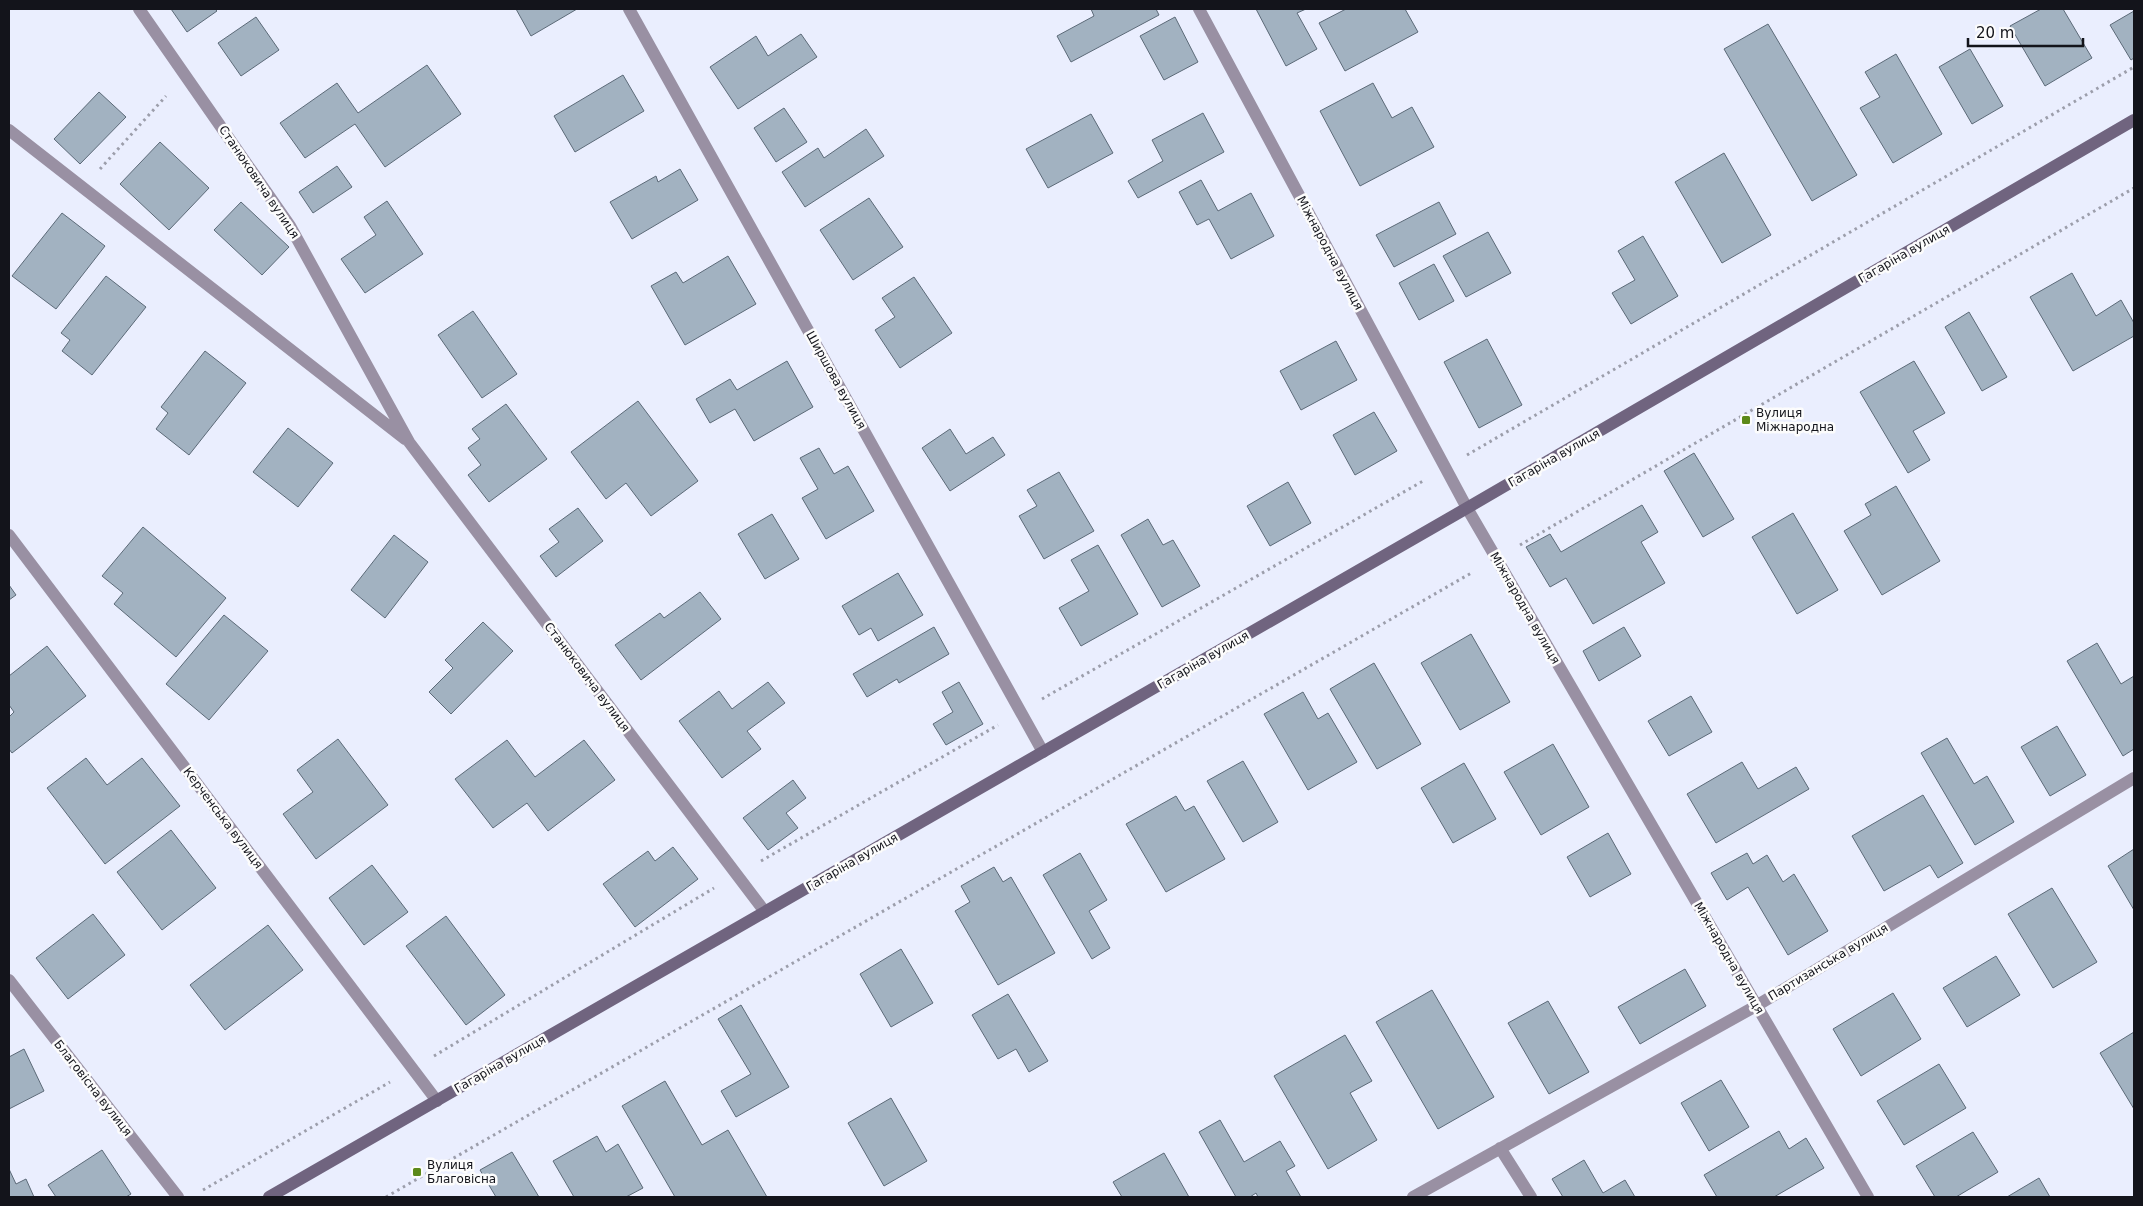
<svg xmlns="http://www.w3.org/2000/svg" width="2143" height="1206" font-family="'DejaVu Sans',sans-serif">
<rect width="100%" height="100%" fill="#eaeefe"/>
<!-- building -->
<path fill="#a2b2c1" stroke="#5c6a78" d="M171 9H215L217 11 187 32Z
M516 9H577L531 36Z
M1091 9H1156L1159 15 1071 62 1057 36 1094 16Z
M1256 9H1306L1297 13 1317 49 1286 66Z
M1346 9H1405L1418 32 1345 71 1319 23Z
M2041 9H2063L2092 58 2045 86 2010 26Z
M2134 11V58L2131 60 2110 25Z
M256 17 279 50 241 76 218 43Z
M1175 17 1198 62 1164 80 1140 36Z
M1768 24 1857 175 1812 201 1724 49Z
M801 34 817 57 738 109 710 67 756 36 768 56Z
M1970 49 2003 106 1972 124 1939 67Z
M1896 54 1942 134 1893 163 1860 108 1880 97 1865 72Z
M427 65 461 114 385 167 355 124 305 158 280 123 337 83 358 113Z
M623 75 644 111 575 152 554 116Z
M1373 83 1392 118 1412 107 1434 147 1360 186 1320 111Z
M99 92 126 117 80 164 54 139Z
M784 108 807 142 776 162 754 128Z
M1203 113 1224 152 1138 198 1128 181 1163 161 1152 140Z
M1091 114 1113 153 1048 188 1026 149Z
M866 129 884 156 805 207 782 172 818 148 824 158Z
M160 142 209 188 169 230 120 184Z
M1724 153 1771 235 1722 263 1675 182Z
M337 166 352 187 313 213 299 192Z
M680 169 698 200 632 239 610 202 656 176 658 182Z
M1201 180 1218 211 1251 193 1274 236 1231 259 1209 219 1197 225 1179 192Z
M869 198 903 247 853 280 820 230Z
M387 201 423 254 365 293 341 259 376 235 364 217Z
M241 202 289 247 262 275 214 230Z
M1439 202 1456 234 1394 267 1376 235Z
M62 213 105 246 56 309 12 276Z
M1488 232 1511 273 1466 297 1443 256Z
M1643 236 1678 296 1631 324 1612 293 1635 280 1618 251Z
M728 256 756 304 685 345 651 286 676 272 683 283Z
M1434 264 1454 301 1419 320 1399 283Z
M2072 273 2096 316 2121 300 2134 323V336L2073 371 2030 297Z
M106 276 146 307 92 375 62 351 70 340 61 333Z
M914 277 952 333 900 368 875 330 895 317 882 298Z
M473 311 517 374 482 398 438 335Z
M1969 312 2007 377 1982 391 1945 327Z
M1487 339 1522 405 1479 428 1444 362Z
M1336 341 1357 380 1301 410 1280 371Z
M205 351 246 383 189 455 156 429 168 413 161 407Z
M787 361 813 407 754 441 735 409 710 423 696 399 730 379 737 390Z
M1914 361 1945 413 1913 431 1930 460 1908 473 1860 392Z
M638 401 698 481 651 516 626 483 606 499 571 452Z
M506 404 547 459 489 502 468 475 481 465 468 448 480 439 472 429Z
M1374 412 1397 451 1355 475 1333 435Z
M288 428 333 463 298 507 253 472Z
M950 429 966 454 993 437 1005 455 950 491 922 448Z
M819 448 834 474 848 466 874 511 826 539 802 498 818 489 800 458Z
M1694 453 1734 519 1703 537 1664 471Z
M1059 472 1094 531 1044 559 1019 516 1037 506 1027 490Z
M1288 482 1311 523 1270 546 1247 506Z
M1896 486 1940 561 1882 595 1844 531 1871 515 1865 504Z
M1642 505 1658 532 1641 542 1665 583 1593 624 1566 578 1550 587 1526 547 1550 534 1561 552Z
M578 508 603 541 556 577 540 556 559 542 549 529Z
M1793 513 1838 590 1797 614 1752 537Z
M772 514 799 559 765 579 738 534Z
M1148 519 1163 545 1173 540 1200 586 1162 607 1121 535Z
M143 527 226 598 176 657 114 604 123 593 102 576Z
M394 535 428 562 385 618 351 590Z
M1098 545 1138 614 1081 646 1059 608 1089 591 1071 560Z
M898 573 923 615 878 641 871 628 859 635 842 606Z
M9 585 16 595 9 600Z
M700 592 721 619 641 680 615 645 660 613 664 618Z
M224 615 268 651 209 720 166 684Z
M483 622 513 651 451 714 429 692 453 668 445 660Z
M934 627 949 654 899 683 897 679 867 697 853 674Z
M1624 627 1641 656 1599 681 1583 651Z
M1471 634 1510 702 1460 730 1421 663Z
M2097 643 2121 684 2134 676V749L2123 756 2067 661Z
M47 646 86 696 12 753 9 749V717L14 712 9 705V676Z
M1374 663 1421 744 1377 769 1330 689Z
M768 682 785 703 747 731 761 749 722 778 679 721 719 691 732 709Z
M959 682 983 724 946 745 933 724 953 712 942 692Z
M1303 692 1318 719 1328 713 1357 762 1308 790 1264 714Z
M1691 696 1712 732 1669 756 1648 721Z
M2057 726 2086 775 2050 796 2021 747Z
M1947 738 1974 784 1987 776 2014 822 1975 845 1921 753Z
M338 739 388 805 316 859 283 814 313 792 297 770Z
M507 740 535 777 584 740 615 780 548 831 527 803 493 828 455 779Z
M1553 744 1589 807 1541 835 1504 772Z
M86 758 107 785 142 758 180 806 105 864 47 788Z
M1243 761 1278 822 1243 842 1207 781Z
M1742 762 1758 789 1796 767 1809 789 1716 843 1687 794Z
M1464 763 1496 819 1453 843 1421 788Z
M793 780 806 798 786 813 798 828 768 850 743 818Z
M1923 795 1963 863 1938 878 1930 865 1884 891 1852 836Z
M1176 796 1185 811 1194 806 1225 859 1166 892 1126 824Z
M171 830 216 888 162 930 117 872Z
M1608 833 1631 874 1590 897 1567 857Z
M673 847 698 879 635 927 603 884 648 851 655 861Z
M2134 849V910L2108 866Z
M1080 853 1107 900 1089 911 1110 948 1092 959 1043 875Z
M1747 853 1753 864 1767 855 1783 882 1794 874 1828 931 1788 955 1748 887 1727 900 1711 873Z
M372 865 408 912 364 945 329 898Z
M994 867 1003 882 1011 877 1055 953 998 985 955 911 970 902 961 886Z
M2052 888 2097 962 2053 988 2008 914Z
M93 914 125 955 68 999 36 958Z
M446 916 505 995 466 1025 406 946Z
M268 925 303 970 225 1030 190 985Z
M901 949 933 1003 891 1027 860 974Z
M1996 956 2020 995 1967 1027 1943 988Z
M1685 969 1706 1006 1640 1044 1618 1007Z
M1432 990 1494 1097 1438 1129 1376 1022Z
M1893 993 1921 1039 1861 1076 1833 1029Z
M1008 994 1048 1061 1029 1072 1016 1049 998 1059 972 1015Z
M1548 1001 1589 1072 1549 1094 1508 1023Z
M741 1005 789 1087 736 1117 721 1091 751 1074 718 1019Z
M2134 1032V1109L2100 1053Z
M1345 1035 1372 1081 1350 1093 1377 1140 1328 1169 1274 1076Z
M24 1049 44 1091 9 1109V1057Z
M1939 1064 1966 1108 1904 1145 1877 1101Z
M1721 1080 1749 1127 1709 1151 1681 1103Z
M665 1081 702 1145 728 1130 767 1197H675L622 1106Z
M891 1098 927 1161 884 1186 848 1123Z
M1220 1120 1244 1162 1280 1141 1295 1166 1286 1171 1301 1197H1258L1256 1193 1250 1197H1236L1199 1132Z
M1779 1131 1789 1149 1806 1138 1824 1168 1774 1197H1717L1704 1175Z
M1973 1132 1998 1172 1956 1197H1935L1916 1166Z
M597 1136 606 1152 618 1144 643 1188 626 1197H574L553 1161Z
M102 1150 131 1194 126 1197H56L48 1185Z
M512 1152 539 1197H496L480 1170Z
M1164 1153 1189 1197H1122L1113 1182Z
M1584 1160 1603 1193 1625 1180 1635 1197H1563L1552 1179Z
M9 1169 16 1184 26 1179 34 1197H9Z
M2039 1178 2050 1197H2007Z"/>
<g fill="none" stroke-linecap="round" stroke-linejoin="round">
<!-- path -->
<path stroke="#9c9eab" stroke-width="3" stroke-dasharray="2.5 4" stroke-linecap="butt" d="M100 169 166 96
M1467 455 2134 67
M1520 545 2134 188
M1042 699 1423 481
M761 861 998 725
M434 1056 714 888
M203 1190 390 1082
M386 1197 1473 572"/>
<!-- street -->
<path stroke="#9990a3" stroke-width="12" d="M139 9 290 226 409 442 765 912
M629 9 1043 752
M1199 9 1467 508 1868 1197
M9 130 405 439
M9 535 437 1101
M9 980 178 1197
M1500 1148 1531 1197
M1413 1197 1756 1006 2134 778"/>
<!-- secondary -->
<path stroke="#70647f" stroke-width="12" d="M269 1197 1467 508 2134 120"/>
</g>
<!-- markers -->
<g fill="#5c8919" stroke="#fcfcfc" stroke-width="2">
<rect x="1741" y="415" width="10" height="10" rx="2.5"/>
<rect x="412" y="1167" width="10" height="10" rx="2.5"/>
</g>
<g text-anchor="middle" stroke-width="5" stroke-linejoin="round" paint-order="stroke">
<!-- street labels -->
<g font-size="12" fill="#13141b" stroke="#fcfcfc">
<text transform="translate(259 182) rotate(56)" y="4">Станюковича вулиця</text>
<text transform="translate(1330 253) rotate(62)" y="4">Міжнародна вулиця</text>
<text transform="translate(1904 254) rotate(-30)" y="4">Гагаріна вулиця</text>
<text transform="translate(836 380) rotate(61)" y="4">Ширшова вулиця</text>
<text transform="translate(1554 458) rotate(-30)" y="4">Гагаріна вулиця</text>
<text transform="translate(1525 608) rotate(60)" y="4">Міжнародна вулиця</text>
<text transform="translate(1203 660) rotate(-30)" y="4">Гагаріна вулиця</text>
<text transform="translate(587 677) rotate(53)" y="4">Станюковича вулиця</text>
<text transform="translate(223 818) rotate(53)" y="4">Керченська вулиця</text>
<text transform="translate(852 862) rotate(-30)" y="4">Гагаріна вулиця</text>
<text transform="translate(1729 958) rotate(60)" y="4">Міжнародна вулиця</text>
<text transform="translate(1828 962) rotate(-31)" y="4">Партизанська вулиця</text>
<text transform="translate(500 1064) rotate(-30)" y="4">Гагаріна вулиця</text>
<text transform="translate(93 1088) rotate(52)" y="4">Благовісна вулиця</text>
</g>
<!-- poi labels -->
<g font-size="12" fill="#13141b" stroke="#fcfcfc" text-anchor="start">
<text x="1756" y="417">Вулиця<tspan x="1756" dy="14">Міжнародна</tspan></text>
<text x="427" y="1169">Вулиця<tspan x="427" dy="14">Благовісна</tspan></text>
</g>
</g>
<!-- border -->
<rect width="2143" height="1206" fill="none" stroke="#13141b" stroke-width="20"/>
<!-- scale -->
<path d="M1968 38v8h115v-8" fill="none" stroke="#13141b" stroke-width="2.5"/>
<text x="1976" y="38" font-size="15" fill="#13141b" stroke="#fcfcfc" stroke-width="4" paint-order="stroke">20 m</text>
</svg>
